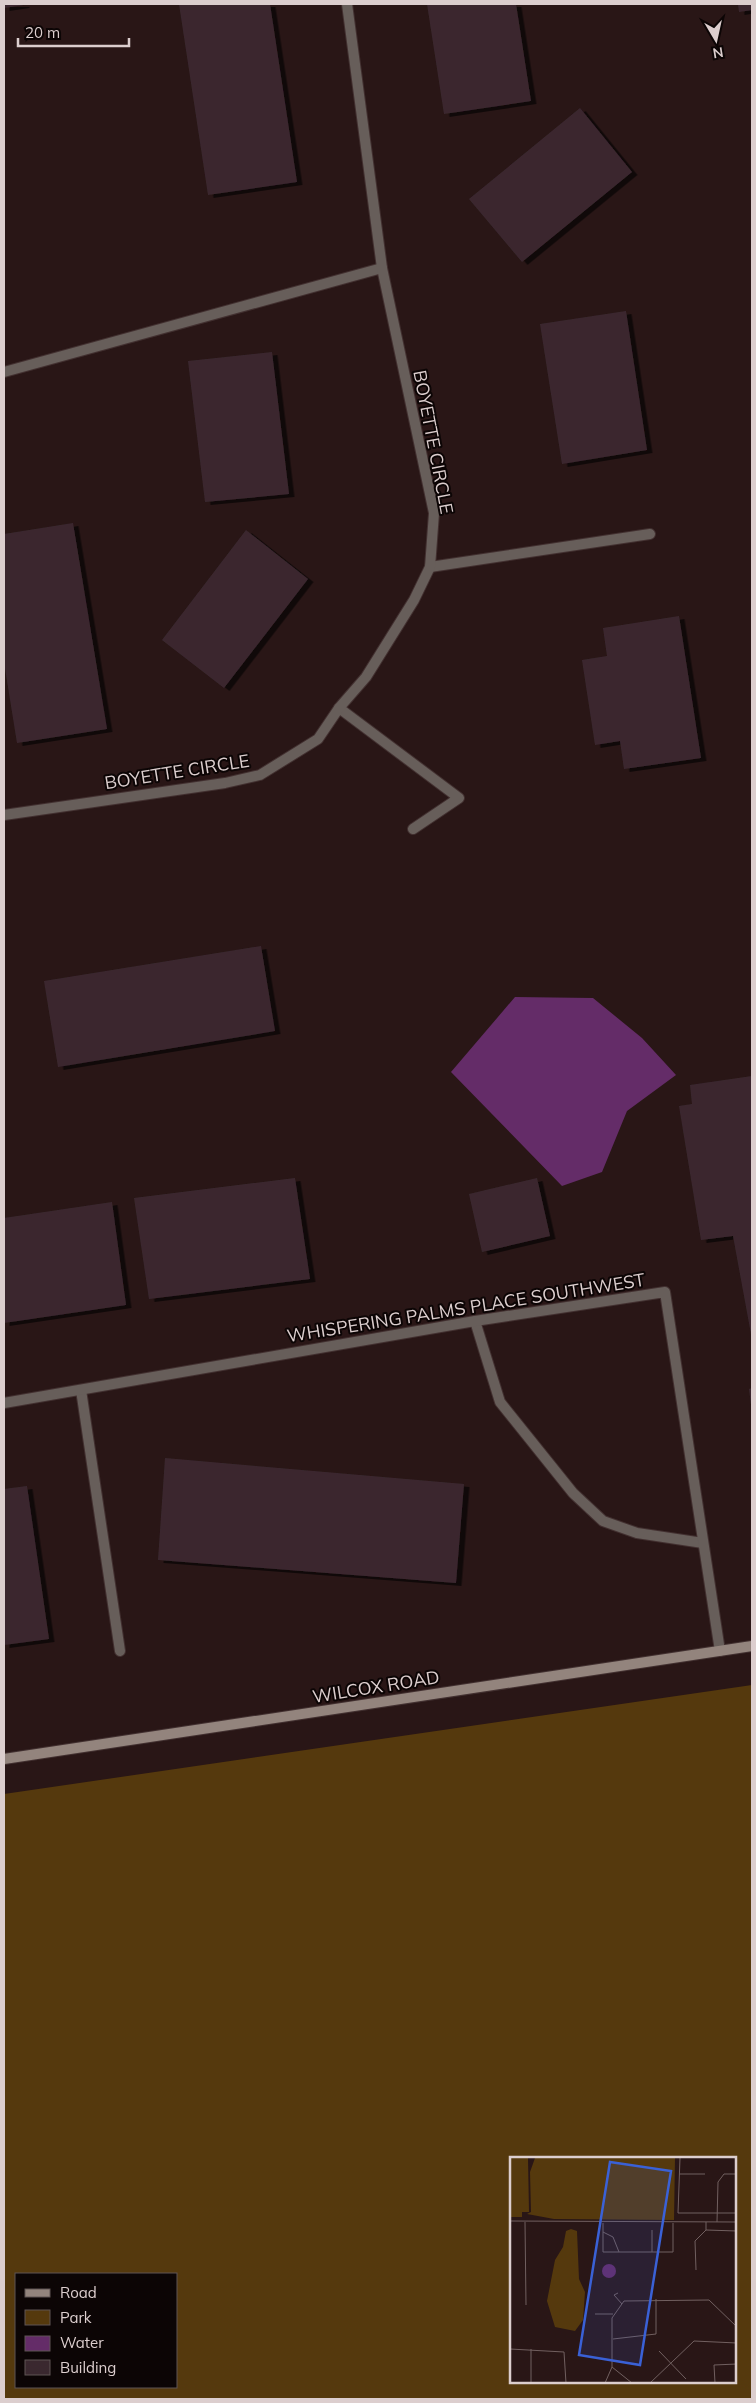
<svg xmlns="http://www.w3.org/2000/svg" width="756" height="2403" font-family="Mulish,sans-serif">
<defs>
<filter id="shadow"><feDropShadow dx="5.5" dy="3" stdDeviation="0" flood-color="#0009"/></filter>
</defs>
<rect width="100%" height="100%" fill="#291616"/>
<!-- green -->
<path fill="#55390d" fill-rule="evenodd" d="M752 1685V2399H4V1794ZM511 2158H735V2382H511ZM16 2274H176V2387H16Z"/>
<!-- water -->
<path fill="#642c68" d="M515 997 593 998 642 1038 676 1075 627 1111 602 1172 562 1186 451 1072Z"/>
<!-- building -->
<path fill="#3a282f" filter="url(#shadow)" d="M4 4H24V5L4 8Z
M179 4H270L297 182 208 195Z
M427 4H516L531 101 444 114Z
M738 4H752V10L739 12Z
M580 108 632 172 522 262 469 199Z
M626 311 647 450 562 464 540 324Z
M272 352 289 494 205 502 188 361Z
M73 523 107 729 17 743 4 662V534Z
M246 530 308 579 224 688 162 640Z
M679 616 701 758 624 769 620 741 595 745 582 660 607 656 603 628Z
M261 946 275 1031 58 1067 44 981Z
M752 1076V1334H751L733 1236 701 1240 679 1106 692 1104 690 1085Z
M295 1178 310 1279 149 1299 134 1198Z
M537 1178 550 1236 482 1252 469 1194Z
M112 1202 126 1305 4 1323V1218Z
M752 1388V1405H751L749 1389Z
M165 1458 464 1484 456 1583 158 1560Z
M27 1486 49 1639 4 1645V1489Z"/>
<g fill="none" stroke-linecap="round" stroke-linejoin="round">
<defs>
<path id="lane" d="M4 372 382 268
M430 567 650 534
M339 708 459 798 413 829
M475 1321 500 1402 573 1493 603 1521 637 1533 703 1543
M81 1390 120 1651"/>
<path id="street" d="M4 815 225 783 260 775 318 739 339 708 366 677 414 600 430 567 434 513 382 268 347 4
M4 1403 475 1321 665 1292 720 1651"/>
<path id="secondary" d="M4 1759 752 1646"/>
</defs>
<!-- lane casing -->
<use href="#lane" stroke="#423030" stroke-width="12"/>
<!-- street casing -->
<use href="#street" stroke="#423030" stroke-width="12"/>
<!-- secondary casing -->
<use href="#secondary" stroke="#423030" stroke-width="12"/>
<!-- lane -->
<use href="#lane" stroke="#675e5a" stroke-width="10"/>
<!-- street -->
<use href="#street" stroke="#675e5a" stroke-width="10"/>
<!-- secondary -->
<use href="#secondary" stroke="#93847d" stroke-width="10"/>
</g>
<g text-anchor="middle" stroke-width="4" stroke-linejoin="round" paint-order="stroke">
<!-- street labels -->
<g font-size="18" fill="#dccece" stroke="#0c0505">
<text transform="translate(433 442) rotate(79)" y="6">BOYETTE CIRCLE</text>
<text transform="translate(177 772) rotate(-9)" y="6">BOYETTE CIRCLE</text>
<text transform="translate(466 1308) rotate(-9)" y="6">WHISPERING PALMS PLACE SOUTHWEST</text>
<text transform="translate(376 1687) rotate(-9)" y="6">WILCOX ROAD</text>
</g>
</g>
<!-- overview -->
<g transform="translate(510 2157)">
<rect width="226" height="226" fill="#291616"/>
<path d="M0 1H18L19 55H12V60H0ZM25 1H165L164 63 44 62 17 57 21 55 20 15ZM61 72 67 74 69 122 75 135 73 163 65 174 45 170 37 144 45 103 53 90 56 74Z" fill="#55390d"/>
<path d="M92 114a7 7 0 1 1 14 0a7 7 0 1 1-14 0Z" fill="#642c68"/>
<path fill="none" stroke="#716060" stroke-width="1" d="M170 1 168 56H227M169 17H195M0 64 227 65M15 65 16 148M207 65 208 25 214 17H227M93 66V95H163V66M196 73 227 74M93 75 103 80 109 95M142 95V73M186 113 185 84 196 73V65M108 136 104 138 112 147M85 157H103M103 182 146 177V142M0 192 54 195 56 226M149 194 176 222M21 226V192M95 226 102 210M122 226 102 210V161L114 144 199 143 227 170M140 226 184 184 227 186M205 226 204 208 227 207"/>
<path fill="#3a61d6" fill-opacity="0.15" stroke="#3a61d6" stroke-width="2.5" d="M100 5 161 14 130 208 69 198Z"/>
<rect width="226" height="226" fill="none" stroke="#dccece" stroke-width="2.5"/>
</g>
<!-- border -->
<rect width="756" height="2403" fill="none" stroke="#dccece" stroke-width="10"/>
<!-- legend -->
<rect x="15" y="2273" width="162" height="115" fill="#0c0505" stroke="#5f5555"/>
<rect x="25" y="2289" width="25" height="8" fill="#93847d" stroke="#5f5555"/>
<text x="60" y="2298" font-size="15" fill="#dccece">Road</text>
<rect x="25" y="2310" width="25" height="15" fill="#55390d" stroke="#5f5555"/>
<text x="60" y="2323" font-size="15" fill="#dccece">Park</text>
<rect x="25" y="2336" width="25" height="15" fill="#642c68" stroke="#5f5555"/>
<text x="60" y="2348" font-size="15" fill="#dccece">Water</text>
<rect x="25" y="2360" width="25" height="15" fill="#3a282f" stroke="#5f5555"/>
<text x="60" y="2373" font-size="15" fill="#dccece">Building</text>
<!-- north arrow -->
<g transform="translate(716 40) rotate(171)" stroke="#0c0505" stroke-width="4" paint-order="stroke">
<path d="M0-4L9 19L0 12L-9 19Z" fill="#dccece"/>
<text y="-8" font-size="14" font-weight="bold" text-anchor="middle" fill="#dccece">N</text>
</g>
<!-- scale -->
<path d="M18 38v8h111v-8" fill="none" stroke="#dccece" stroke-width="2.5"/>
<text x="25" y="38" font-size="15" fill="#dccece" stroke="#0c0505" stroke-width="4" paint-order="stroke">20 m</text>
</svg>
